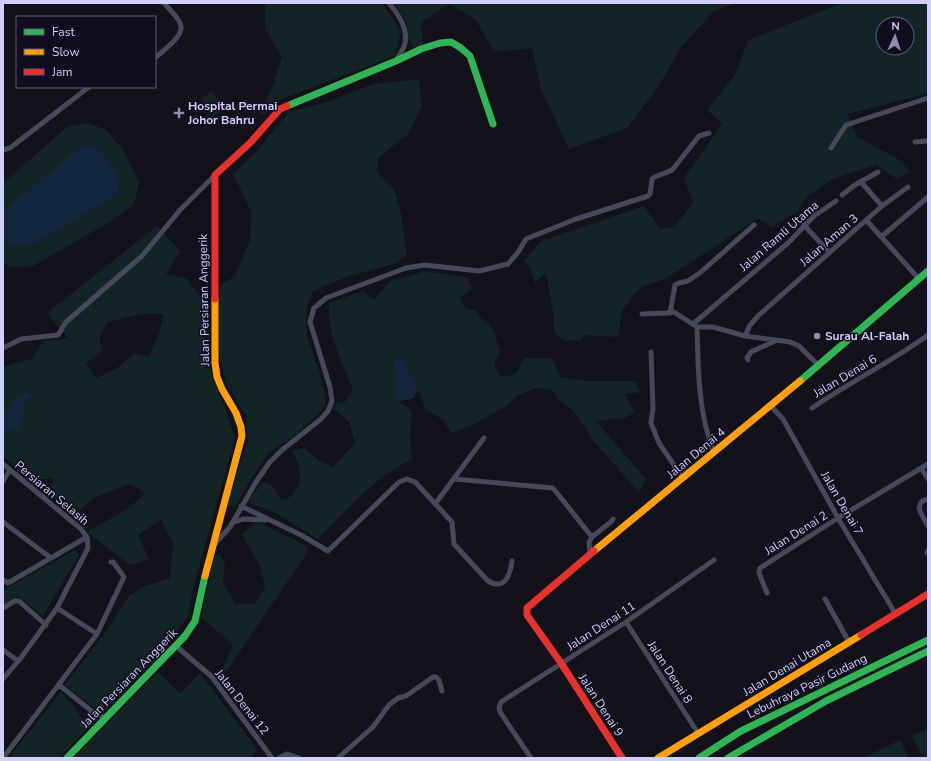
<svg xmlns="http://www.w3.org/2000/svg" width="931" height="761" font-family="'Nunito Sans',sans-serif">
<rect width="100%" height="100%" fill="#13121a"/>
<!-- green -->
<path fill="#122424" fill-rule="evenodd" d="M265 3H382L401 31 395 56 279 100 264 115 259 114 272 88 282 57 265 29Z
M393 3H737L714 11 682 46 657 89 627 128 569 149 541 89 532 49 494 51 475 19 449 4 421 23 423 46 414 48 407 35V23Z
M842 3H928V93L848 114 857 137 898 159 911 171 897 179 876 165 832 179 806 198 798 211 771 227 758 218 702 255 665 279 641 287 622 310 618 337 584 335 581 341 564 340 554 332V316L546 273 535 283 529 266 524 261 541 241 644 206 660 229 674 227 693 203 684 178 722 124 707 110 736 73 748 40ZM883 24H907V48H883Z
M419 79 422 107 408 134 379 157 377 172 394 189 401 213 407 255 394 264 349 276 313 291 306 310 307 337 319 371 326 402 321 411 298 433 268 454 251 479 235 508 227 504 248 440 246 416 226 383 219 351V286L235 276 250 240 251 211 233 174 256 152 289 112 327 102 373 84Z
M212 91 225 108 214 116 201 99Z
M86 123 105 129 124 151 139 183 134 204 113 220 33 266 11 267 3 263V236L9 242 18 246 29 245 43 240 110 199 27 192 3 211V183L68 126Z
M157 226 180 251 166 274 186 278 207 304 209 367 226 411 235 439 192 592 188 617 161 651 103 714 64 685 103 636 129 596 145 586 170 578 173 543 161 520 138 535 149 559 130 565 87 532 129 508 145 493 130 484 94 498 78 512 48 496 54 478 34 480 3 457V426L10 431 22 429 20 426 23 417V405L34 395 27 393 9 412 3 416V367L31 359 44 341 68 338 47 313ZM141 314H164L158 336 148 357 135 353 116 369 96 378 86 364 103 350 99 339 107 322Z
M425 271 467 277 473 288 460 298 466 309 476 310 479 316 494 330 500 352 494 363 500 377 516 374 524 358H552L560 377 587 381H635L641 392 625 394 635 412 625 418 596 421 646 479 639 492 595 443 574 411 561 402 552 390 535 388 517 396 506 406 473 425 451 433 443 420 425 409 420 392 417 391 402 357 393 359 396 372V399L412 411 410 435 412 459 386 474 359 497 317 539 276 513 252 504 250 498 263 482 271 485 282 500 292 496 300 484 299 465 292 451 305 448 318 460 333 467 355 443 349 422 335 410 336 402 344 403 353 390C342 360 327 336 329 303L363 291 374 300 389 282Z
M258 522 303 544 309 550 226 672 223 668 233 645 201 617 214 557 219 554 225 562 223 583 236 604H254L265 588 260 566 242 535 249 527Z
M75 550 79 555 43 616 18 596 3 605V590Z
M158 672 180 694 200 673 257 749 252 758H73Z
M61 692 75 707 88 729 59 758H8Z
M928 728V758H923L912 736Z
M900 740 909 758H863Z"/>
<!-- water -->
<path fill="#12263e" d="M83 145C85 145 89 145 92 145 103 149 119 176 119 186 119 192 114 196 110 199L43 240 29 245 18 246 9 242 3 236V211Z
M402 357 417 391 413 399 399 401 396 399V372L393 359Z
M27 393 34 395 23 405V417L20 426 22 429C14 433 10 431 3 426V416L9 411 12 402Z"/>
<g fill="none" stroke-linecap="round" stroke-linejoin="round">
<!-- street -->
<path stroke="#47485a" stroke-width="5" d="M389 3C398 14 408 28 405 43 404 49 399 55 396 60
M155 58C163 50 186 36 180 23 177 16 169 9 164 3
M915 142 928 141
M831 148 846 125 928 98
M3 150 10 148 89 87
M861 182 882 206
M842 195 855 185 878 172
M867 221 919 279
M804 225 829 252
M881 237 928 197
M670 313 675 285 679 283 688 281 701 272 754 225
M642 314C653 313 663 314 674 312L697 327H713L745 336 790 342 799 346 818 365
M693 324 788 243 814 216 836 201
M697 327C698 358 698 392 705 423 707 433 711 443 714 453
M745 336 750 325 759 315 882 206 908 187
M3 348 21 339 58 335 66 322 142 256 180 210 215 175
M651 352 653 408 651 423 659 443 683 478
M748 360 747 358 751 352 775 341
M770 405 783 419 838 518 895 613
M812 408C850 382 891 362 928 335
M3 464 81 529 87 537 88 548 57 608 20 659 3 679
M921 468 928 479
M454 479 553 488 592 537 589 542 590 554
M3 481 10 470
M928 499C911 503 923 516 928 526
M435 504 484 438
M241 506 301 535 328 551 399 482 407 479 415 482 452 522 454 544 488 581C505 591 510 575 512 561
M3 522 51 558
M232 523 243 519 266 520
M592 537 612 521 613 519
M214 545 230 527 256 482 269 463 282 450 321 419 328 411 332 401 330 387 310 322 314 308 326 298 406 268 425 265 479 271 508 264 519 251 526 239 576 219 648 196 650 194 652 179C658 174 667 174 673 169L699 136 709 133
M927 553 928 550
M3 580 8 583 87 537
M767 593 759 573 760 568 838 518 928 464
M825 599 849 642
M3 608 15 601H19L46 625
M57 608 97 634
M626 622 698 733
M176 646 211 676 272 758
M3 650 18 661
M59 685 94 713 106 718
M3 758 97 634 124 577 113 562H111
M279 758 287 754 299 758
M338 758 373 727 389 705 398 698 406 696 433 677H436L439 680 442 691
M531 758 500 712 499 707 501 702 626 622 714 560"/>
<!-- fast -->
<path stroke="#30b455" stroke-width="7" d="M287 106 396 61 421 49 440 43 451 42 461 48 470 56 493 124
M800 381 928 271
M67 758 185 636 195 621 205 576
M699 758 741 731 928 640
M728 758 826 701 928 651"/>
<!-- slow -->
<path stroke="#ff9f0a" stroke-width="7" d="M594 551 800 381
M205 576 242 436 241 427 236 413 222 389 217 377 215 363V299
M658 758 861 635"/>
<!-- jam -->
<path stroke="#e5322d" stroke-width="7" d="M215 299V175L250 143 280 109 287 106
M594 551 527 608V615L561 663 622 758
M861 635 928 594"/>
</g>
<!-- markers -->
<g fill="#8f8dac" stroke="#100e1e" stroke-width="1.5">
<path d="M177 107h4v4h4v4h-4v4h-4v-4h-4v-4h4z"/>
<circle cx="817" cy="336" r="4"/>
</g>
<g text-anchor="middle" stroke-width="3" stroke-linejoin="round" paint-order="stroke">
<!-- poi labels -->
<g font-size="12" font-weight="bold" fill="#d2cffa" stroke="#100e1e" text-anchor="start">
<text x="188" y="110">Hospital Permai<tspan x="188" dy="14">Johor Bahru</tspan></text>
<text x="825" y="340">Surau Al-Falah</text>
</g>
<!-- street labels -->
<g font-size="12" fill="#d2cffa" stroke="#100e1e">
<text transform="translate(779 236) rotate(-41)" y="4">Jalan Ramli Utama</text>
<text transform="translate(829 240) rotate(-41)" y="4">Jalan Aman 3</text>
<text transform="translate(204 300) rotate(-91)" y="4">Jalan Persiaran Anggerik</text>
<text transform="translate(845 376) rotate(-31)" y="4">Jalan Denai 6</text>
<text transform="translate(696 453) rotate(-40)" y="4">Jalan Denai 4</text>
<text transform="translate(52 493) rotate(40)" y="4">Persiaran Selasih</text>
<text transform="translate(842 503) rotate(60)" y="4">Jalan Denai 7</text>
<text transform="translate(796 533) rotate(-32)" y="4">Jalan Denai 2</text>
<text transform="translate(601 626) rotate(-33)" y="4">Jalan Denai 11</text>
<text transform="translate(787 667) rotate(-31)" y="4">Jalan Denai Utama</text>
<text transform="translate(670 672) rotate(57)" y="4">Jalan Denai 8</text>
<text transform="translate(129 678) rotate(-46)" y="4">Jalan Persiaran Anggerik</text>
<text transform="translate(807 686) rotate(-26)" y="4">Lebuhraya Pasir Gudang</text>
<text transform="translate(242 702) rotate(52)" y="4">Jalan Denai 12</text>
<text transform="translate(601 705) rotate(57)" y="4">Jalan Denai 9</text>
</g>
</g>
<!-- border -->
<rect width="931" height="761" fill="none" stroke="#d2cffa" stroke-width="8"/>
<!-- legend -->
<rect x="16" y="16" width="140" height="72" fill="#100e1e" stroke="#5e5b76"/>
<rect x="24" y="29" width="20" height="6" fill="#30b455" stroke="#5e5b76"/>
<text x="52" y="36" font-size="12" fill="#d2cffa">Fast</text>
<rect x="24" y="49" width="20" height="6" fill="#ff9f0a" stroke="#5e5b76"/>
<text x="52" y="56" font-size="12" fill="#d2cffa">Slow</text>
<rect x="24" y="69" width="20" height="6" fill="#e5322d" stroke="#5e5b76"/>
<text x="52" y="76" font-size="12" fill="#d2cffa">Jam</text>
<!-- north arrow -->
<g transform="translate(895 36) rotate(3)"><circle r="19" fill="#100e1e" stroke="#5e5b76"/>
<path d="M0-3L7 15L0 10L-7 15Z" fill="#8f8dac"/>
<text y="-6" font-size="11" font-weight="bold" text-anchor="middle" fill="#d2cffa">N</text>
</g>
</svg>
